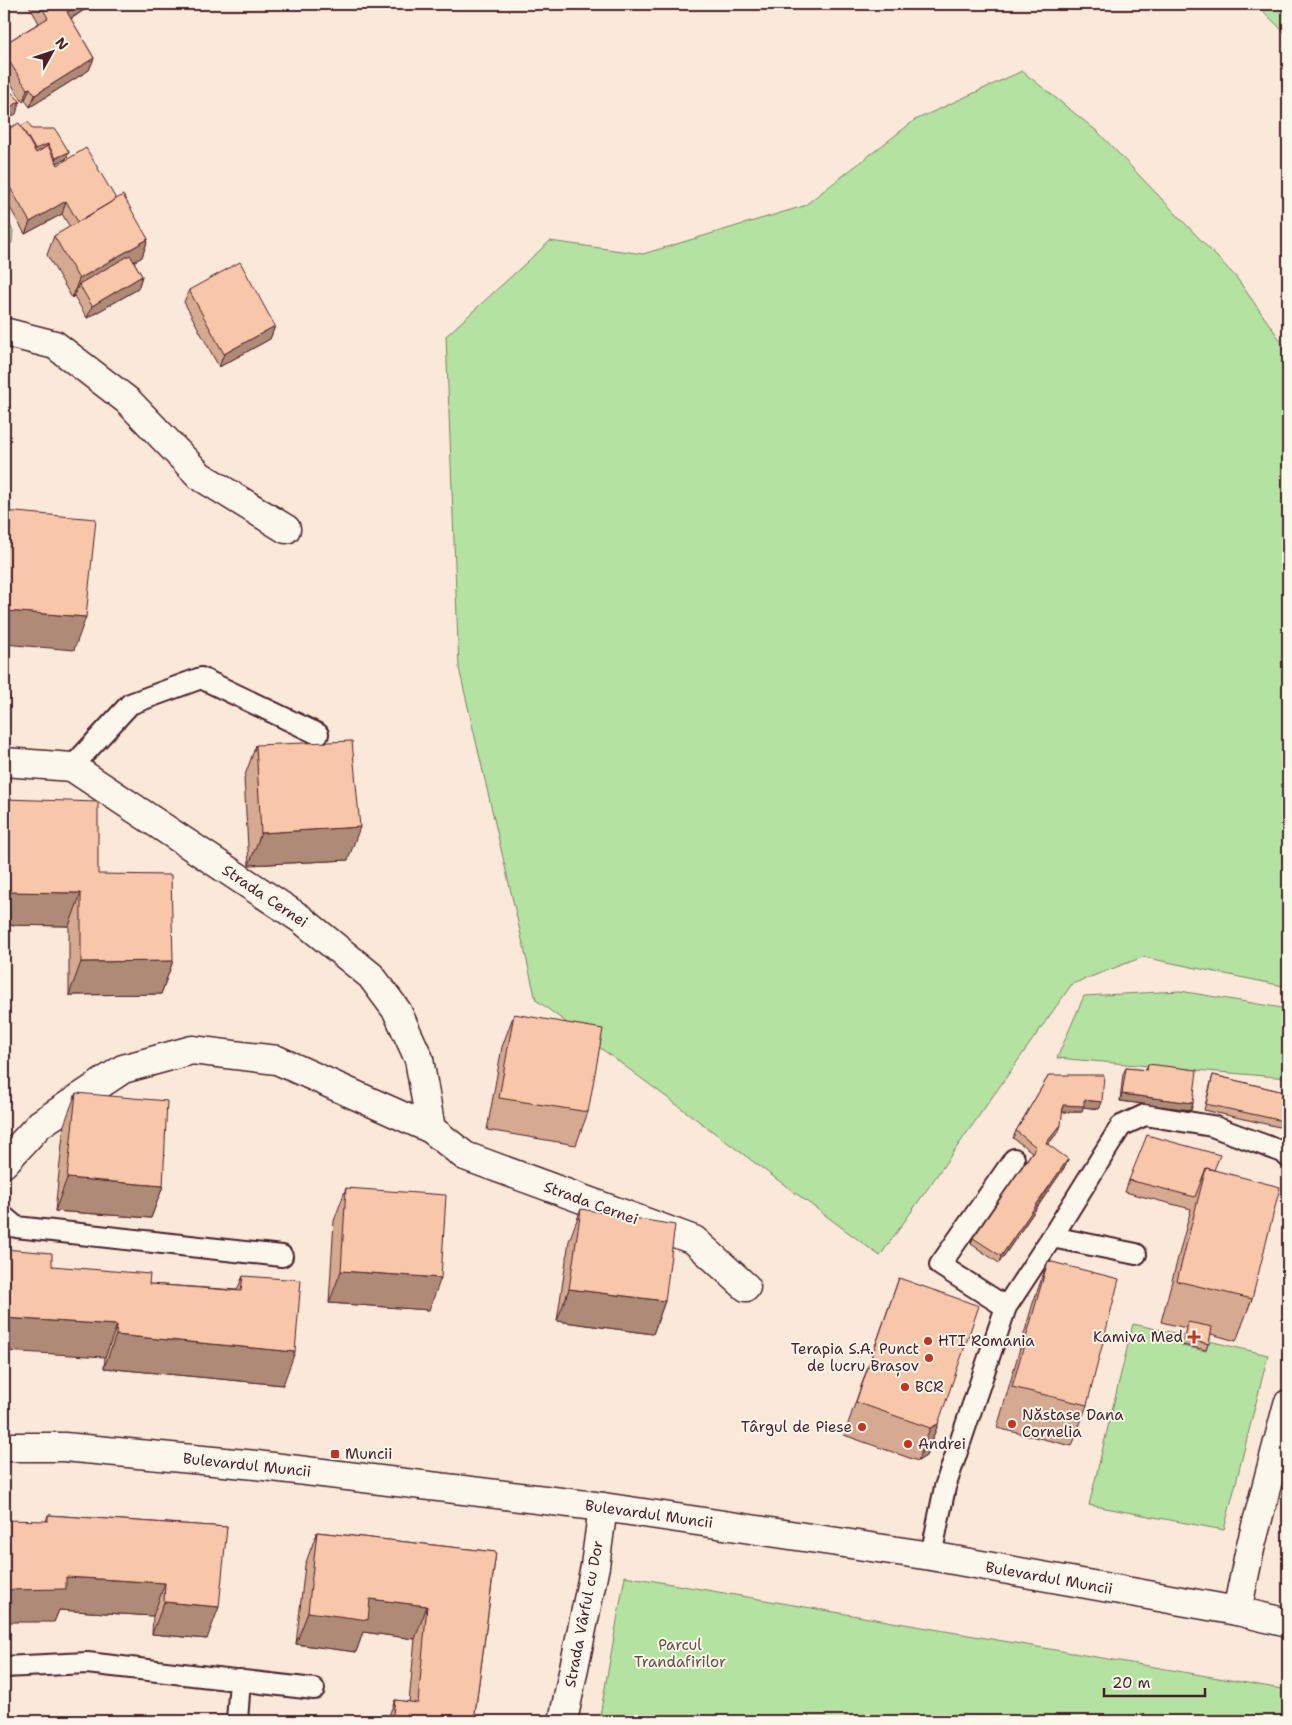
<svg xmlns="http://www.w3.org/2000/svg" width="1292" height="1725" font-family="'Shantell Sans',sans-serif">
<rect width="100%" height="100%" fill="#fae8d8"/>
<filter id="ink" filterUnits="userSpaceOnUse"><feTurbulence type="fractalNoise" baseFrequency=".02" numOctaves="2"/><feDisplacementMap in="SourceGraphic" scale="10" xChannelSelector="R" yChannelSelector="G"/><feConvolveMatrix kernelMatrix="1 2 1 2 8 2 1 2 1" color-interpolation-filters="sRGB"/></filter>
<g filter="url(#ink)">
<!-- green -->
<path fill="#b3e2a1" stroke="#7e8066" d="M1256 4H1288V36Z
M1022 71 1098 132 1236 277 1288 351V987L1143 957 1072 984 880 1256 536 1000 459 668 446 336 550 241 643 254 804 206 915 120Z
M4 213 13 231 12 243 4 247Z
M1180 991 1288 1009V1078L1057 1058 1084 996Z
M1133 1324 1184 1335 1182 1346 1206 1351 1209 1341 1268 1355 1224 1530 1089 1505Z
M625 1576 1288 1690V1721H599Z"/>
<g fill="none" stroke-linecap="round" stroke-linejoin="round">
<defs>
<path id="service" d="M72 767 130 704 201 678 318 734
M4 1217 16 1227 282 1256
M1136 1254 1052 1237 1121 1126 1145 1115 1212 1126 1283 1152 1288 1157
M1006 1307 940 1265 1014 1159
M931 1556 945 1487 1006 1307 1052 1237
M4 1667 87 1663 314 1689
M237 1721 240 1680"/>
<path id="minor" d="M4 332 55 345 128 401 200 476 286 529
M4 762 72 767 301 919 371 976 397 1011 419 1059 431 1129
M4 1163 40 1124 123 1069 192 1050 277 1060 431 1129 465 1156 694 1240 746 1287
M1237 1611 1250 1549 1288 1404
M563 1721 595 1566 603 1507"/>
<path id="secondary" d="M4 1447H64L256 1465 603 1507 931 1556 1237 1611 1288 1623"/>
</defs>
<!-- service casing -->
<use href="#service" stroke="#4a1f2b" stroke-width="24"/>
<!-- minor casing -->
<use href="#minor" stroke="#4a1f2b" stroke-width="31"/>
<!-- secondary casing -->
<use href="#secondary" stroke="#4a1f2b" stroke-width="31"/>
<!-- service -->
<use href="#service" stroke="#fbf7ec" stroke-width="20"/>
<!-- minor -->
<use href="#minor" stroke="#fbf7ec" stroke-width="28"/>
<!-- secondary -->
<use href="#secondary" stroke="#fbf7ec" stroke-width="28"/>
</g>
<!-- wall -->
<path fill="#d5aa90" stroke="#4a1f2b" d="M28 4H93L71 19 94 58 89 70 30 107 25 100 23 102 4 73V44L39 23Z
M21 127 32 129 69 152 66 159 57 163 58 165 116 199 148 239 142 257 134 262 142 276 138 289 87 318 74 296 72 298 47 255 54 236 70 227 62 214 25 234 4 197V131Z
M189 290 275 326 270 339 219 367 184 302Z
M256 745 348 860 249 865 244 778Z
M4 799 98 874 173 961 161 994 69 995V926L4 925Z
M514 1014 588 1112 576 1145 487 1130 502 1047Z
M1148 1064 1193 1103 1191 1110 1120 1101 1123 1074 1126 1068 1146 1070Z
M1049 1075 1102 1102 1099 1109 1083 1107 1082 1112H1062L1059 1131 1048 1144 1066 1165 999 1263 971 1244 973 1238 1032 1152 1013 1138 1016 1131Z
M1213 1075 1288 1093V1129L1204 1110 1211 1082Z
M76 1093 163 1186 151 1218 55 1211 64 1125Z
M1214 1170 1252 1299 1236 1341 1211 1334 1206 1350 1182 1345 1186 1328 1161 1322 1191 1209 1125 1192 1129 1180Z
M346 1188 429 1310 329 1303 334 1221Z
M581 1209 665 1301 653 1334 557 1321 569 1241Z
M1048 1261 1087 1405 1072 1446 997 1428 1033 1303Z
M52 1266 149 1284 237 1290 243 1276 283 1385 104 1368 105 1357Z
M899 1278 938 1424 926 1456 918 1461 844 1435Z
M48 1515 227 1527 207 1639 152 1634 153 1616 59 1610 54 1622 46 1521Z
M317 1532 496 1552 474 1721H387L395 1700 409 1702 415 1639 363 1632 356 1652 296 1644 305 1565Z"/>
<!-- shaded-wall -->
<path fill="#ae8b76" stroke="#4a1f2b" d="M79 4H93L62 24 67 12Z
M94 58 89 70 30 107 35 95Z
M30 88 25 100 23 102 27 89Z
M20 101 16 114 4 121V111Z
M48 144 45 151 33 155 35 149Z
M69 152 66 159 54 164 56 158Z
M66 201 62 214 25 234 30 222Z
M148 239 142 257 83 291 79 284 74 296 72 298 79 279Z
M142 276 138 289 87 318 92 306Z
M275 326 270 339 219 367 224 354Z
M6 611 86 617 74 650 4 644V616Z
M360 827 348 860 249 865 261 833Z
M4 892 81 893 69 926 4 925Z
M173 961 161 994 69 995 81 962Z
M1122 1094 1193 1103 1191 1110 1120 1101Z
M1084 1100 1102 1102 1099 1109 1083 1107 1082 1112H1061L1063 1105Z
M1061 1125 1059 1131 1044 1149 1046 1143Z
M1068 1159 1066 1165 999 1263 1001 1256Z
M67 1178 163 1186 151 1218 55 1211Z
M341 1271 441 1278 429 1310 329 1303Z
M569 1289 665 1301 653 1334 557 1321Z
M4 1318 117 1325 105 1357 4 1351Z
M116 1335 295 1352 283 1385 104 1368Z
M938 1424 926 1456 918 1461 930 1428Z
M66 1577 165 1583 153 1616 59 1610 54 1622H4V1590Z
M370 1599 427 1606 415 1639 363 1632 356 1652 296 1644 308 1612Z
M164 1602 219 1607 207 1639 152 1634Z"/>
<!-- building -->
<path fill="#f8c6a8" stroke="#4a1f2b" d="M40 4H79L67 12 94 58 35 95 30 88 27 89 7 58 9 55 4 47V44L48 18Z
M4 85 20 101 4 111Z
M28 122 32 129H55L69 152 56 158 48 144 35 149 21 126Z
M19 123 36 153 48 146 58 165 86 148 116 199 78 222 66 201 30 222 4 177V131Z
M123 195 148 239 79 279 54 236Z
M130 255 142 276 92 306 79 284Z
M240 262 275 326 224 354 189 290Z
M4 511 96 519 86 617 6 611 4 630Z
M352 741 360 827 261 833 256 745Z
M4 799 98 802V874L171 875 173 961 81 962V893L4 892Z
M514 1014 603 1029 588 1112 499 1098Z
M1148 1064 1197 1070 1193 1103 1122 1094 1126 1068 1147 1070Z
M1049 1075H1104L1102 1102 1084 1100V1106L1063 1105 1061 1125 1046 1143 1068 1159 1001 1256 973 1238 1036 1147 1016 1131Z
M1213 1075 1288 1093V1122L1206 1104Z
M76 1093 167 1101 163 1186 67 1178Z
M1147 1135 1220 1155 1214 1170 1206 1168 1195 1197 1129 1180Z
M1206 1168 1280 1187 1252 1299 1177 1281Z
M346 1188 446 1195 441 1278 341 1271Z
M581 1209 675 1225 665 1301 569 1289Z
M4 1249 52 1253V1266L150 1274 149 1284 241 1291 243 1276 301 1280 295 1352 116 1335 117 1325 4 1318Z
M1048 1261 1119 1279 1087 1405 1012 1387Z
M899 1278 979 1306 938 1424 930 1428 856 1402Z
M1188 1322 1212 1327 1209 1344 1185 1339Z
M48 1515 227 1527 219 1607 164 1602 165 1583 66 1577V1589L4 1590V1520L48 1521Z
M317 1532 496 1552 474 1721H392L395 1700 418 1703 427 1606 370 1599 368 1620 308 1612Z"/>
</g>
<!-- markers -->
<g fill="#c8321e" stroke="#fbf7ec" stroke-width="2">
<path d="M1191.5 1329.5h5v5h5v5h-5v5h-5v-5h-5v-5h5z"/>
<circle cx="928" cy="1341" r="5"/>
<circle cx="929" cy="1358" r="5"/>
<circle cx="905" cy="1387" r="5"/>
<circle cx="1012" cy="1424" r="5"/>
<circle cx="862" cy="1427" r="5"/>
<circle cx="908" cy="1444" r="5"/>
<rect x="330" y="1449" width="10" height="10" rx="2.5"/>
</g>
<g text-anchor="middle" stroke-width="4" stroke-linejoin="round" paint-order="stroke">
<!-- street labels -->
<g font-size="15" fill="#4a1f2b" stroke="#fbf7ec">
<text transform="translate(265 896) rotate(34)" y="5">Strada Cernei</text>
<text transform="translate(591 1203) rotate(20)" y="5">Strada Cernei</text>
<text transform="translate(247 1465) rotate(6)" y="5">Bulevardul Muncii</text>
<text transform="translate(649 1514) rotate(8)" y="5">Bulevardul Muncii</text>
<text transform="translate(1049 1578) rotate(10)" y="5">Bulevardul Muncii</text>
<text transform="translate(584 1614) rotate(-79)" y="5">Strada Vârful cu Dor</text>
</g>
<!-- poi labels -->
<g font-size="15" fill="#4a1f2b" stroke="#fbf7ec" text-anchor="start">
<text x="1183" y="1342" text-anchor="end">Kamiva Med</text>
<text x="938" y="1346">HTI Romania</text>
<text x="919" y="1354" text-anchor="end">Terapia S.A. Punct<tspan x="919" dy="17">de lucru Brașov</tspan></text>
<text x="915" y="1392">BCR</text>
<text x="1022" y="1420">Năstase Dana<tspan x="1022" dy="17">Cornelia</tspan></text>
<text x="852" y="1432" text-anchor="end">Târgul de Piese</text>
<text x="918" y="1449">Andrei</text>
<text x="345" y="1459">Muncii</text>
</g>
<!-- park labels -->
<g font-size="15" fill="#645048" stroke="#fbf7ec">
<text x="680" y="1650">Parcul<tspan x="680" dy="17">Trandafirilor</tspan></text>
</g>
</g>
<!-- margin -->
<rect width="1292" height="1725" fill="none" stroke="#fbf7ec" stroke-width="20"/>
<rect x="10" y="10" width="1272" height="1705" fill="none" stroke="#4a1f2b" stroke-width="2" filter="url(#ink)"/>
<!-- north arrow -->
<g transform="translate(52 52) rotate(50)" stroke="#fbf7ec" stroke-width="4" paint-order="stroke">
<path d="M0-4L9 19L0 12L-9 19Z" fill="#4a1f2b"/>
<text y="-8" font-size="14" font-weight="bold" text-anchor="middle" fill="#4a1f2b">N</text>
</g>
<!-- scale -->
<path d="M1104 1688v8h101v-8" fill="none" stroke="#4a1f2b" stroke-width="2.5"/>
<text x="1112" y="1688" font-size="15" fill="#4a1f2b" stroke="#fbf7ec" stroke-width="4" paint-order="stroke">20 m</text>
</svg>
